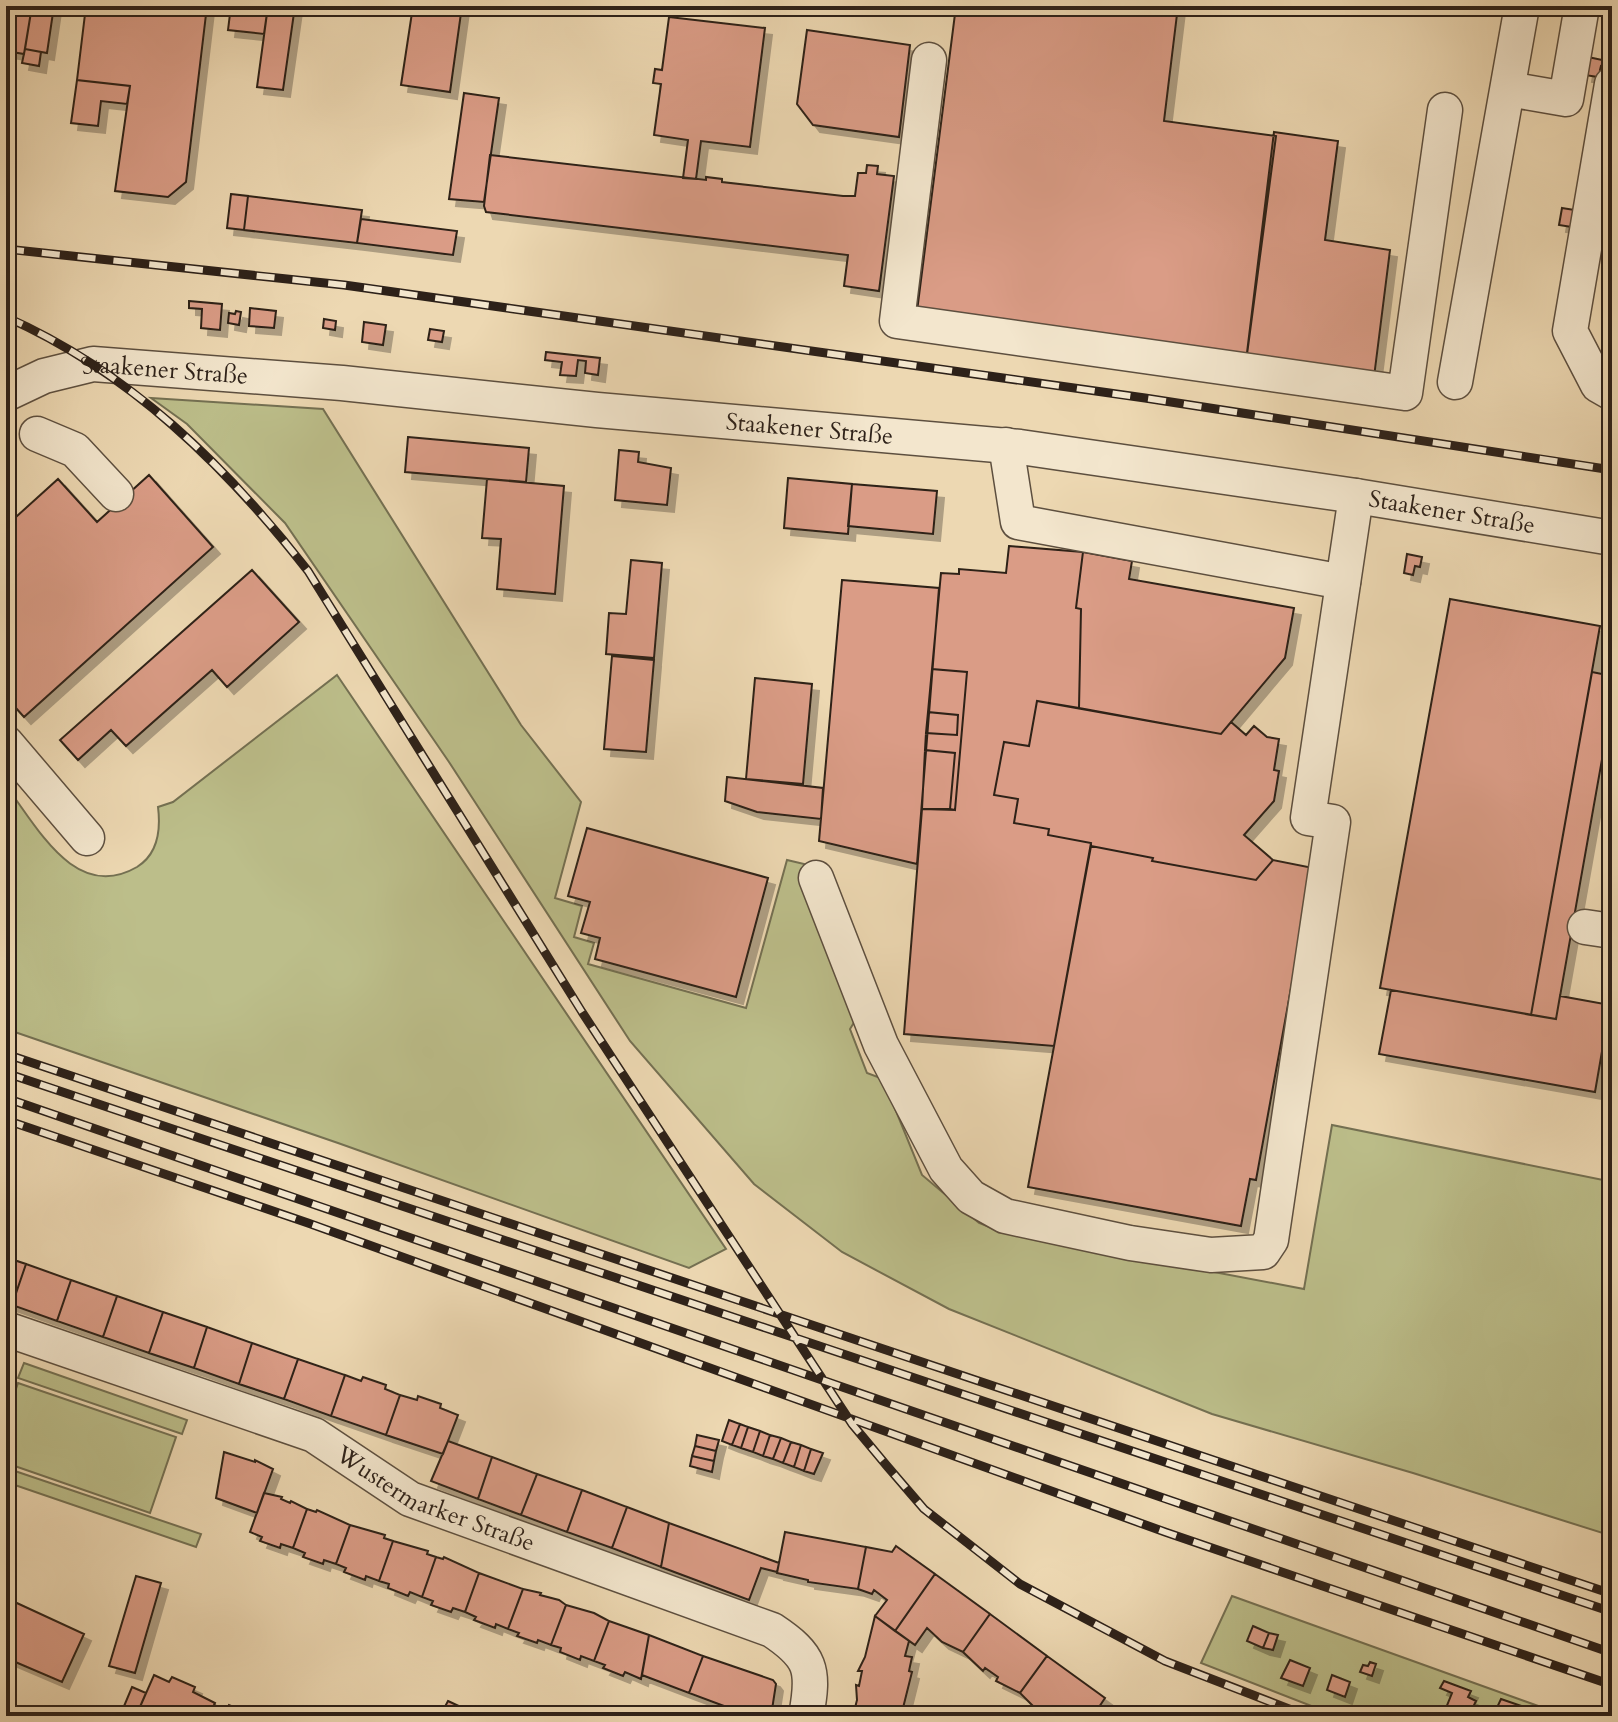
<svg xmlns="http://www.w3.org/2000/svg" width="1618" height="1722" font-family="Cardo,serif">
<defs>
<filter id="shadow"><feDropShadow dx="7" dy="7" stdDeviation="0" flood-color="#0004"/></filter>
</defs>
<rect width="100%" height="100%" fill="#edd8b2"/>
<filter id="stains"><feTurbulence type="fractalNoise" baseFrequency=".0025" numOctaves="4"/><feColorMatrix values="0 0 0 0 .2 0 0 0 0 .09 0 0 0 0 .02 0 0 0 .5 -.17"/></filter>
<radialGradient id="worn" r=".72"><stop offset=".6" stop-color="#630" stop-opacity="0"/><stop offset="1" stop-color="#630" stop-opacity=".3"/></radialGradient>
<!-- green -->
<path fill="#bcbe8a" stroke="#747052" stroke-width="2" d="M151 398 323 409 521 725 581 802 555 898 582 906 574 937 594 943 588 964 746 1008 787 860 817 867 861 1011 850 1029 867 1073 883 1079 922 1175 979 1223 1002 1232 1304 1289 1332 1125 1603 1180 1612 1179V1536L1413 1473 1212 1414 949 1309 842 1252 754 1184 630 1041 449 762 285 523 187 424Z
M337 675 726 1249 689 1268 338 1143 6 1029V786C37 826 75 903 137 867 158 854 161 831 158 807L173 802Z
M24 1363 187 1420 182 1434 18 1378Z
M18 1383 176 1437 150 1513 6 1463V1418Z
M6 1468 201 1534 196 1547 6 1482Z
M1232 1596 1566 1716H1337L1201 1663Z"/>
<!-- building -->
<path fill="#da9c86" stroke="#2d2119" stroke-width="2" filter="url(#shadow)" d="M13 6H32L24 54 6 51Z
M32 6H54L47 53 25 49Z
M86 6H207L186 182 168 197 115 191 130 86 77 80Z
M231 6H268L264 34 228 30Z
M268 6H295L283 90 257 87Z
M413 6H462L450 92 401 85Z
M956 6H1178L1164 121 1276 136 1246 362 916 319Z
M1597 6H1612V16L1596 13Z
M669 17 765 28 750 147 701 141 696 179 683 178 688 140 654 135 661 84 653 83 655 69 662 70Z
M807 30 910 45 899 137 813 125 797 104Z
M25 49 41 52 39 66 22 63Z
M1588 57 1607 61 1606 67 1601 66 1600 70 1605 72 1604 78 1585 75Z
M77 80 130 86 127 104 101 101 98 126 71 123Z
M464 93 499 98 484 202 449 199Z
M1274 132 1338 141 1325 240 1390 250 1374 377 1246 361Z
M490 155 706 180V177L722 179V182L843 196H855L858 173H866L867 165 878 166 877 174 894 176 879 291 844 286 848 255 486 212 484 206Z
M231 194 248 196 244 230 227 228Z
M248 196 362 210 357 243 244 230Z
M1562 208 1581 211 1578 228 1559 225Z
M361 219 457 231 453 255 357 243Z
M189 301 222 304 220 330 201 328 202 309 189 308Z
M250 308 276 311 274 328 249 326Z
M236 311 241 312 239 325 228 323 229 313 235 314Z
M324 319 336 321 335 330 323 328Z
M364 322 386 325 383 345 362 342Z
M430 329 444 331 442 342 428 340Z
M546 352 600 358 598 375 585 373 586 361 578 360 576 376 560 375 562 362 545 360Z
M408 437 529 448 526 482 405 472Z
M619 450 639 452 638 462 671 468 667 505 615 500Z
M149 475 213 547 24 717 6 697V604L12 598 6 591V526L58 479 97 522Z
M788 478 852 484 848 534 784 528Z
M487 479 564 486 555 594 497 589 501 539 482 538Z
M852 484 937 491 933 534 848 526Z
M1009 546 1083 552 1076 608 1081 609 1079 708 1037 701 1029 746 1004 742 994 795 1018 799 1014 823 1049 829 1048 835 1091 843 1054 1046 904 1034 922 809 955 810 967 672 932 669 941 573 959 574V569L1006 573Z
M1083 552 1132 561 1129 579 1294 608 1285 658 1221 734 1079 708 1081 609 1076 608Z
M1407 554 1422 557 1420 567 1415 566 1413 575 1404 573Z
M631 560 662 563 654 658 606 654 609 613 626 614Z
M252 570 299 622 227 687 212 670 126 746 111 730 78 760 60 740Z
M842 580 939 588 917 864 819 841Z
M1450 599 1600 626 1531 1015 1380 988Z
M612 656 654 660 646 752 604 749Z
M932 669 967 672 955 810 950 809 955 753 925 750 926 733 957 735 958 715 928 712Z
M1592 672 1612 676V703L1556 1019 1531 1015Z
M755 678 812 684 803 784 746 779Z
M1037 701 1221 734 1231 722 1246 735 1254 726 1267 737 1279 739 1274 770 1279 771 1274 801 1244 835 1273 860 1256 880 1152 861 1153 858 1091 846V843L1048 835 1049 829 1014 823 1018 799 994 795 1004 742 1029 746Z
M928 712 958 715 957 735 926 733Z
M925 750 955 753 950 809H922Z
M727 777 823 788 821 819 757 812 725 801Z
M587 828 768 878 736 997 595 959 600 938 581 933 590 902 568 896Z
M1612 837V887L1605 876Z
M1091 846 1153 858 1152 861 1256 880 1273 860 1313 868 1256 1180 1250 1179 1241 1226 1028 1187Z
M1391 990 1556 1019 1560 996 1610 1005 1595 1092 1379 1054Z
M6 1253 12 1255 11 1259 26 1264 12 1305 6 1303Z
M26 1264 71 1280 57 1321 12 1305Z
M71 1280 117 1296 103 1337 57 1321Z
M117 1296 163 1312 149 1353 103 1337Z
M163 1312 207 1327 194 1368 149 1353Z
M207 1327 252 1343 239 1384 194 1368Z
M252 1343 298 1359 284 1399 239 1384Z
M298 1359 345 1375 331 1416 284 1399Z
M345 1375 361 1381 363 1377 386 1385 385 1389 400 1395 386 1435 331 1416Z
M400 1395 417 1400 418 1396 441 1404 440 1408 458 1415 443 1454 386 1435Z
M729 1420 740 1424 732 1445 722 1441Z
M740 1424 748 1427 741 1448 732 1445Z
M748 1427 760 1431 753 1452 741 1448Z
M760 1431 770 1435 763 1456 753 1452Z
M697 1435 719 1440 716 1451 695 1446Z
M770 1435 781 1438 773 1459 763 1456Z
M781 1438 791 1442 783 1463 773 1459Z
M448 1441 492 1457 478 1499 431 1481Z
M791 1442 801 1445 794 1467 783 1463Z
M801 1445 811 1449 804 1471 794 1467Z
M695 1446 716 1451 714 1461 692 1456Z
M811 1449 823 1453 814 1474 804 1471Z
M224 1452 255 1462V1460L273 1469 257 1513 216 1498Z
M692 1456 714 1461 712 1472 690 1466Z
M492 1457 537 1474 521 1515 478 1499Z
M537 1474 582 1490 567 1532 521 1515Z
M582 1490 627 1507 612 1548 567 1532Z
M264 1493 282 1497 281 1499 290 1503 291 1501 307 1509 293 1548 281 1544 280 1548 260 1541 262 1537 250 1532Z
M627 1507 669 1523 661 1567 612 1548Z
M307 1509 316 1512 317 1510 350 1525 336 1564 324 1560 323 1564 303 1557 305 1553 293 1548Z
M669 1523 779 1563 777 1572 761 1568 749 1600 661 1567Z
M350 1525 385 1535 384 1538 393 1541 379 1581 366 1576 365 1580 344 1572 346 1568 336 1564Z
M785 1532 866 1547 858 1589 808 1582V1580L777 1573Z
M393 1541 428 1551 427 1554 436 1557 422 1597 410 1592 408 1596 388 1588 389 1584 379 1581Z
M896 1546 935 1574 895 1631 875 1616 887 1600 874 1590 872 1594 858 1589 866 1547 892 1552Z
M436 1557 443 1559 444 1557 479 1573 465 1612 453 1608 451 1612 431 1605 433 1601 422 1597Z
M479 1573 523 1589 508 1629 496 1624 495 1628 474 1620 476 1617 465 1612Z
M935 1574 990 1614 963 1652 942 1642 927 1628 915 1645 895 1631Z
M136 1576 161 1583 135 1673 109 1666Z
M523 1589 541 1593 540 1595 559 1600 566 1605 551 1645 538 1640 537 1643 517 1636 519 1633 508 1629Z
M6 1598 84 1634 62 1682 6 1658Z
M566 1605 594 1613 609 1621 594 1661 581 1656 580 1660 560 1652 561 1648 551 1645Z
M990 1614 1047 1656 1020 1693 996 1681 998 1677 985 1668 983 1671 963 1652Z
M875 1616 915 1645 909 1641 905 1656 912 1657 909 1671 912 1672 901 1716H853L857 1700 856 1685 859 1686 862 1671H858L865 1657Z
M609 1621 649 1635 641 1679 625 1672 623 1676 603 1668 605 1665 594 1661Z
M1253 1626 1269 1633 1263 1648 1247 1641Z
M1269 1633 1278 1635 1273 1650 1263 1648Z
M649 1635 703 1656 689 1693 642 1675Z
M703 1656 773 1680 776 1684 771 1716H731L732 1709 689 1693Z
M1047 1656 1105 1698 1093 1716H1051L1043 1710 1040 1713 1020 1693Z
M1290 1660 1310 1668 1303 1686 1281 1678Z
M1370 1662 1376 1664 1372 1676 1360 1672 1363 1665 1368 1666Z
M154 1675 169 1682 172 1677 195 1687 193 1692 215 1703 209 1716H136Z
M1332 1675 1350 1682 1345 1697 1327 1690Z
M1444 1681 1471 1691 1468 1697 1476 1701 1469 1716 1446 1708 1452 1693 1440 1688Z
M132 1687 146 1693 136 1716 122 1711Z
M1501 1699 1533 1710 1530 1716H1493Z
M448 1701 480 1716H440Z
M214 1705 227 1711 229 1705 246 1712 244 1716H209Z"/>
<g fill="none" stroke-linecap="round" stroke-linejoin="round">
<defs>
<g id="minor">
<path d="M929 60 897 321 1405 393 1445 110"/>
<path d="M1612 84 1570 331 1598 385 1612 393"/>
<path d="M1508 89 1566 99 1582 6"/>
<path d="M1455 382 1522 6"/>
<path id="s1" d="M6 394 44 376 93 364 342 383 597 410 1020 447 1356 496 1612 538"/>
<path d="M37 434 75 450 116 494"/>
<path d="M1006 445 1018 522 1343 582"/>
<path d="M6 743 87 838"/>
<path d="M816 878 881 1045 946 1169 971 1197 1005 1216 1130 1243 1211 1255 1263 1252 1271 1240 1333 822 1308 818 1356 496"/>
<path d="M1585 927 1612 931"/>
<path id="s2" d="M6 1329 314 1435 410 1499 772 1630C811 1656 815 1669 806 1716"/>
</g>
</defs>
<!-- minor casing -->
<use href="#minor" stroke="#5d4f3f" stroke-width="37"/>
<!-- minor -->
<use href="#minor" stroke="#f3e6cd" stroke-width="34"/>
<defs>
<path id="rail" d="M6 249 344 285 1145 398 1612 470
M6 317C130 372 226 466 308 571L582 1012 852 1424 887 1466 924 1509 1020 1584 1165 1661 1307 1716
M6 1054 1612 1594
M6 1073 1612 1612
M6 1098 1612 1653
M6 1120 308 1223 1165 1532 1612 1685"/>
</defs>
<!-- rail casing -->
<use href="#rail" stroke="#2d2119" stroke-width="9"/>
<!-- rail -->
<use href="#rail" stroke="#f3e6cd" stroke-width="6" stroke-dasharray="18" stroke-linecap="butt"/>
</g>
<g text-anchor="middle" stroke-width="8" stroke-linejoin="round" paint-order="stroke">
<!-- street labels -->
<g font-size="24" fill="#2d2119" stroke="#f3e6cd">
<text dy="8" stroke="none"><textPath href="#s1" startOffset="164">Staakener Straße</textPath></text>
<text dy="8" stroke="none"><textPath href="#s1" startOffset="812">Staakener Straße</textPath></text>
<text dy="8" stroke="none"><textPath href="#s1" startOffset="1460">Staakener Straße</textPath></text>
<text dy="8" stroke="none"><textPath href="#s2" startOffset="464">Wustermarker Straße</textPath></text>
</g>
</g>
<!-- margin -->
<rect width="1618" height="1722" fill="none" stroke="#edd8b2" stroke-width="32"/>
<rect x="8" y="8" width="1602" height="1706" fill="none" stroke="#2d2119" stroke-width="4"/>
<rect x="16" y="16" width="1586" height="1690" fill="none" stroke="#2d2119" stroke-width="2"/>
<rect width="100%" height="100%" filter="url(#stains)"/>
<rect width="100%" height="100%" fill="url(#worn)"/>
</svg>
